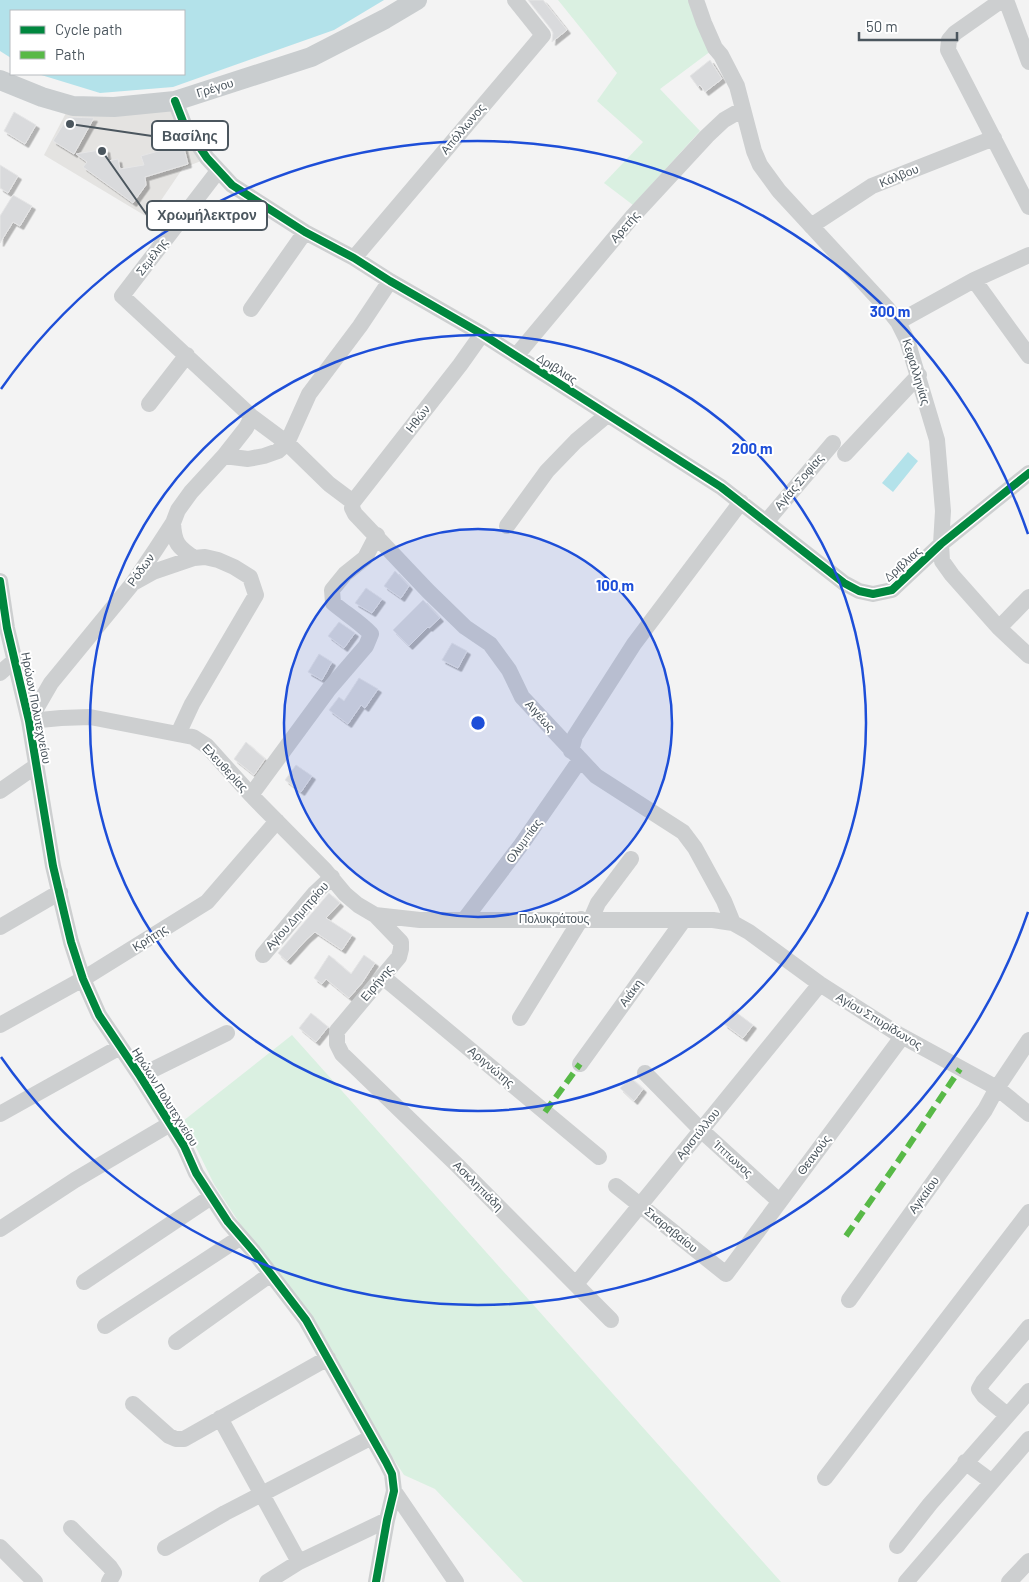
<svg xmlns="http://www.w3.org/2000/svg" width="1029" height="1582" font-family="Barlow,sans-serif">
<defs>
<filter id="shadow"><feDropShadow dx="3.5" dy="3.5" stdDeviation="0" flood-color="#0004"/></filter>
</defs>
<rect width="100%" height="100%" fill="#f3f3f3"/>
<!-- commercial -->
<path fill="#e4e3e1" d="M171 110 201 161 183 168 149 218 44 155 66 113Z"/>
<!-- green -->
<path fill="#daf0e1" d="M558 0H699L715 48 660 89 700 131 633 205 604 183 643 142 597 101 617 73Z
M292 1035 781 1582H523L435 1489 404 1475 214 1184 183 1121Z"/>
<!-- water -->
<path fill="#b3e2ea" d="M0 0H384L334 30 173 87 100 93 38 74H184V11H11V58L0 51Z
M908 452 918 461 893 492 882 483Z"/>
<!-- building -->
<path fill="#d9dadc" stroke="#e5e5e6" filter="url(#shadow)" d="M528 0H543L567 30 552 42 553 33 551 29Z
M710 60 722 79 705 92 700 85 698 87 690 76Z
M14 112 36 125 25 144 4 131Z
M68 117 94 118 74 154 53 141Z
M183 144 188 164 145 177 146 185 133 203 83 167 87 162 76 154 106 149 108 161 118 159 120 169 144 165 141 156Z
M0 165 18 176 8 193 0 188Z
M13 195 32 206 20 226 13 222 0 243V216Z
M395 571 409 586 401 598 384 586Z
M366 588 382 599 372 613 355 603Z
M423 600 440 618 429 628 428 627 409 646 393 630Z
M339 622 355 633 344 648 328 636Z
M452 643 467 651 458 668 442 660Z
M319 654 332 662 322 680 308 672Z
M359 678 378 689 365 708 361 705 348 724 329 710 339 697 344 701Z
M246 742 265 759 254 775 234 759Z
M296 765 312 776 301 792 285 780Z
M329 893 340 903 326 918 352 935 342 950 315 932 307 939 287 961 278 953Z
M329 955 351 974 364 955 375 963 362 983 349 998 326 979 322 984 314 978Z
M733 1010 753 1025 743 1038 724 1024Z
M311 1013 328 1027 316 1042 299 1028Z
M631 1078 643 1089 634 1101 620 1088Z"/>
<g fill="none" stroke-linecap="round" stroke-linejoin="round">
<!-- minor -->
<path stroke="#cdcfd0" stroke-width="16" d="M696 0 704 23 715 48 721 55 737 86 754 151 760 165 779 191 887 308 898 322 907 340 937 440 943 511 941 544 942 561 952 575 999 628 1029 656
M1002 0 955 33 949 40 948 50 1029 207
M1006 0 1029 62
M175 101 184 124 207 158 232 185 305 232 354 258 390 281 482 334 721 487 844 583 859 591 873 594 892 590 941 544 1029 473
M218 171 122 296 252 417 287 443 329 484 353 502
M811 226 872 186 994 138
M354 258 543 35 515 0
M974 280 1029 356
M251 309 305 232
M898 322 974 280 1029 255
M516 356 633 216 707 136 724 120 743 109
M149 404 187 355
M845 454 919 375
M224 456 248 459 264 456 278 451 287 443 309 394 360 326 390 281
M353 502 352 508 355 514 428 591 465 627 490 644 509 670 522 697 596 776 683 832 695 848 724 901 733 923
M353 502 460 365 482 334
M766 522 833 443
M173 523C174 543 178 547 194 558
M507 526 547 471 576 441 607 415
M0 581 7 628 29 721 53 866 71 942 83 979 99 1015 140 1076 184 1146 196 1173 228 1222 254 1252 306 1320 386 1462 392 1474 394 1491 387 1520 376 1582
M135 582 153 572 194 558 205 557 218 560 234 567 250 577 256 595 192 704 178 734
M999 628 1029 597
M0 673 15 660
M29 721 61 718 90 717 193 737 207 746 251 795 325 870 345 894 358 905 375 915 401 942V949L399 957 337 1031V1044L342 1054 457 1165 611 1320
M29 721 51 683 133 583 156 549 173 523 178 510 191 492 224 456 246 428 252 417
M571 751 575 736 634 644 741 502
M0 791 36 766
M251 795 329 689 366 646 371 634C360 622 346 614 333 603L332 590 345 574 365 558 377 535
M375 915 420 920H713L733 923 749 932 820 984 898 1034 997 1088 1029 1114
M591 919 598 903 631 859
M464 920 521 845 580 760
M0 927 60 892
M263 955 315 893 332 877
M383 977 599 1157
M520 1018 581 919
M0 1025 83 979 207 902 277 821
M580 1064 683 921
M645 1073 701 1130 779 1201
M140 1076 227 1033
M0 1114 120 1047
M616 1186 726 1274 902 1037
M0 1229 75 1180 170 1124
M84 1282 211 1197
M576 1284 820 984
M849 1300 985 1110 997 1088 1029 1040
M105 1326 241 1237
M176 1342 271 1274
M133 1404 169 1436 176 1439H184L328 1358
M1007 1415 984 1396 979 1389 983 1382 1029 1327
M220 1418 299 1562
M965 1462 992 1482
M825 1478 1029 1212
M394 1491 456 1582
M71 1528 110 1567 114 1573 109 1582
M897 1546 930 1504 1029 1391
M0 1547 35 1582
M165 1548 225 1513 372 1437
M267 1582 299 1562 387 1520
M906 1582 1029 1439
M1009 1582 1029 1561"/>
<!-- major -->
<path stroke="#c9cdcf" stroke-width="20" d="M0 80 42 97 73 106 114 107 175 101 311 57 385 19 417 0"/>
<!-- quiet -->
<path stroke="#58b947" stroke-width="6" stroke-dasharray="12 6" stroke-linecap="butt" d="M545 1112 580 1064
M846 1236 899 1160 960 1069"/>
<defs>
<path id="cycleway" d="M175 101 184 124 207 158 232 185 305 232 354 258 390 281 482 334 721 487 844 583 859 591 873 594 892 590 941 544 1029 473
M0 581 7 628 29 721 53 866 71 942 83 979 99 1015 140 1076 184 1146 196 1173 228 1222 254 1252 306 1320 386 1462 392 1474 394 1491 387 1520 376 1582"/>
</defs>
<!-- cycleway casing -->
<use href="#cycleway" stroke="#fff" stroke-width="11"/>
<!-- cycleway -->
<use href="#cycleway" stroke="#00873e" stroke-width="8"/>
</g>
<!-- distance rings -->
<circle cx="478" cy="723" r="194" fill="#1d4ed8" fill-opacity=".12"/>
<g fill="none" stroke="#1d4ed8" stroke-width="2.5">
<circle cx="478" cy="723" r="194"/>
<circle cx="478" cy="723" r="388"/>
<path d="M1028 912A582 582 0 0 1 1 1057M1 389A582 582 0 0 1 1028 534"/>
</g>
<g text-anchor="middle" stroke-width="4" stroke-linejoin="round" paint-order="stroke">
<!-- street labels -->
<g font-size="12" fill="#4b565e" stroke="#fff">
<text transform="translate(215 88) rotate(-17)" y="4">Γρέγου</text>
<text transform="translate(463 129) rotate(-50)" y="4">Απόλλωνος</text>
<text transform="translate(899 176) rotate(-22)" y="4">Κάλβου</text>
<text transform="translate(625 227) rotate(-49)" y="4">Αρετής</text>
<text transform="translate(152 257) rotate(-52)" y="4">Σεμέλης</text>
<text transform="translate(557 369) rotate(33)" y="4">Δριβλιας</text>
<text transform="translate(916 372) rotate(73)" y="4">Κεφαλληνίας</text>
<text transform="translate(418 419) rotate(-52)" y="4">Ηθών</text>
<text transform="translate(799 482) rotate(-50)" y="4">Αγίας Σοφίας</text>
<text transform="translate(903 564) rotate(-42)" y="4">Δριβλιας</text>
<text transform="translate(141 570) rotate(-54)" y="4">Ρόδων</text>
<text transform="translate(36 708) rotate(79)" y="4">Ηρώων Πολυτεχνείου</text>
<text transform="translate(540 716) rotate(48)" y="4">Αιγέως</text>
<text transform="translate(225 768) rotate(47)" y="4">Ελευθερίας</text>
<text transform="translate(524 841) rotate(-54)" y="4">Ολυμπίας</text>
<text transform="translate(297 916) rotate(-48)" y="4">Αγίου Δημητρίου</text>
<text x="554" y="923">Πολυκράτους</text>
<text transform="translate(150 938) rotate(-32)" y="4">Κρήτης</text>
<text transform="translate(377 983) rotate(-50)" y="4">Ειρήνης</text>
<text transform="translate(631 993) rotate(-54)" y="4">Αιάκη</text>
<text transform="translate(879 1021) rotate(31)" y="4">Αγίου Σπυρίδωνος</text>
<text transform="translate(491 1067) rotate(40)" y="4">Αριγνώτης</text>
<text transform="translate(165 1097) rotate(58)" y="4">Ηρώων Πολυτεχνείου</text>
<text transform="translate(698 1134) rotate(-51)" y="4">Αριστύλλου</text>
<text transform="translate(814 1155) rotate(-53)" y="4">Θεανούς</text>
<text transform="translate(733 1159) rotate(42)" y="4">Ίππωνος</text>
<text transform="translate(478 1186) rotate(45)" y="4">Ασκληπιάδη</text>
<text transform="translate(924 1195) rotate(-54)" y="4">Αγκαίου</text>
<text transform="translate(671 1230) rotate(39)" y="4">Σκαραβαίου</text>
</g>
</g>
<circle cx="478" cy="723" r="8" fill="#1d4ed8" stroke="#fff" stroke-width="2.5"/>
<g font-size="15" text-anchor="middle" font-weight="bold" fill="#1d4ed8" stroke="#fff" stroke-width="4" stroke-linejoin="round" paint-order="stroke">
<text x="890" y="317">300 m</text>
<text x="752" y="454">200 m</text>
<text x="615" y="591">100 m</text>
</g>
<!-- callouts -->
<path fill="none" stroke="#4b565e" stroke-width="2" d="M70 124L152 136M102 151L147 215"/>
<g fill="#4b565e" stroke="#fff" stroke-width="2">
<circle cx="70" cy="124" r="5"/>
<circle cx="102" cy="151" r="5"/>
</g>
<g fill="#fff" stroke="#4b565e" stroke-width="2">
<rect x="152" y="121" width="76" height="29" rx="5"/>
<rect x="147" y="201" width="120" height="29" rx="5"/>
</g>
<g font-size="14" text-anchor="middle" font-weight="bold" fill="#4b565e">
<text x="190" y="141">Βασίλης</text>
<text x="207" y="220">Χρωμήλεκτρον</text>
</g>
<!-- legend -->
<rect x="10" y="10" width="175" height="65" fill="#ffffff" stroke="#b7bbbf"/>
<rect x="20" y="26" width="25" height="8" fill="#00873e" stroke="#b7bbbf"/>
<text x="55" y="35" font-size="15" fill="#4b565e">Cycle path</text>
<rect x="20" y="51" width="25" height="8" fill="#58b947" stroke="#b7bbbf"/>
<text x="55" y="60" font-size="15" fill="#4b565e">Path</text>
<!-- scale -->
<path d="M859 32v8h98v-8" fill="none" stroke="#4b565e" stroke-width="2.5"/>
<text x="866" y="32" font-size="15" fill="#4b565e" stroke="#ffffff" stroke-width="4" paint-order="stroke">50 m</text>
</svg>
